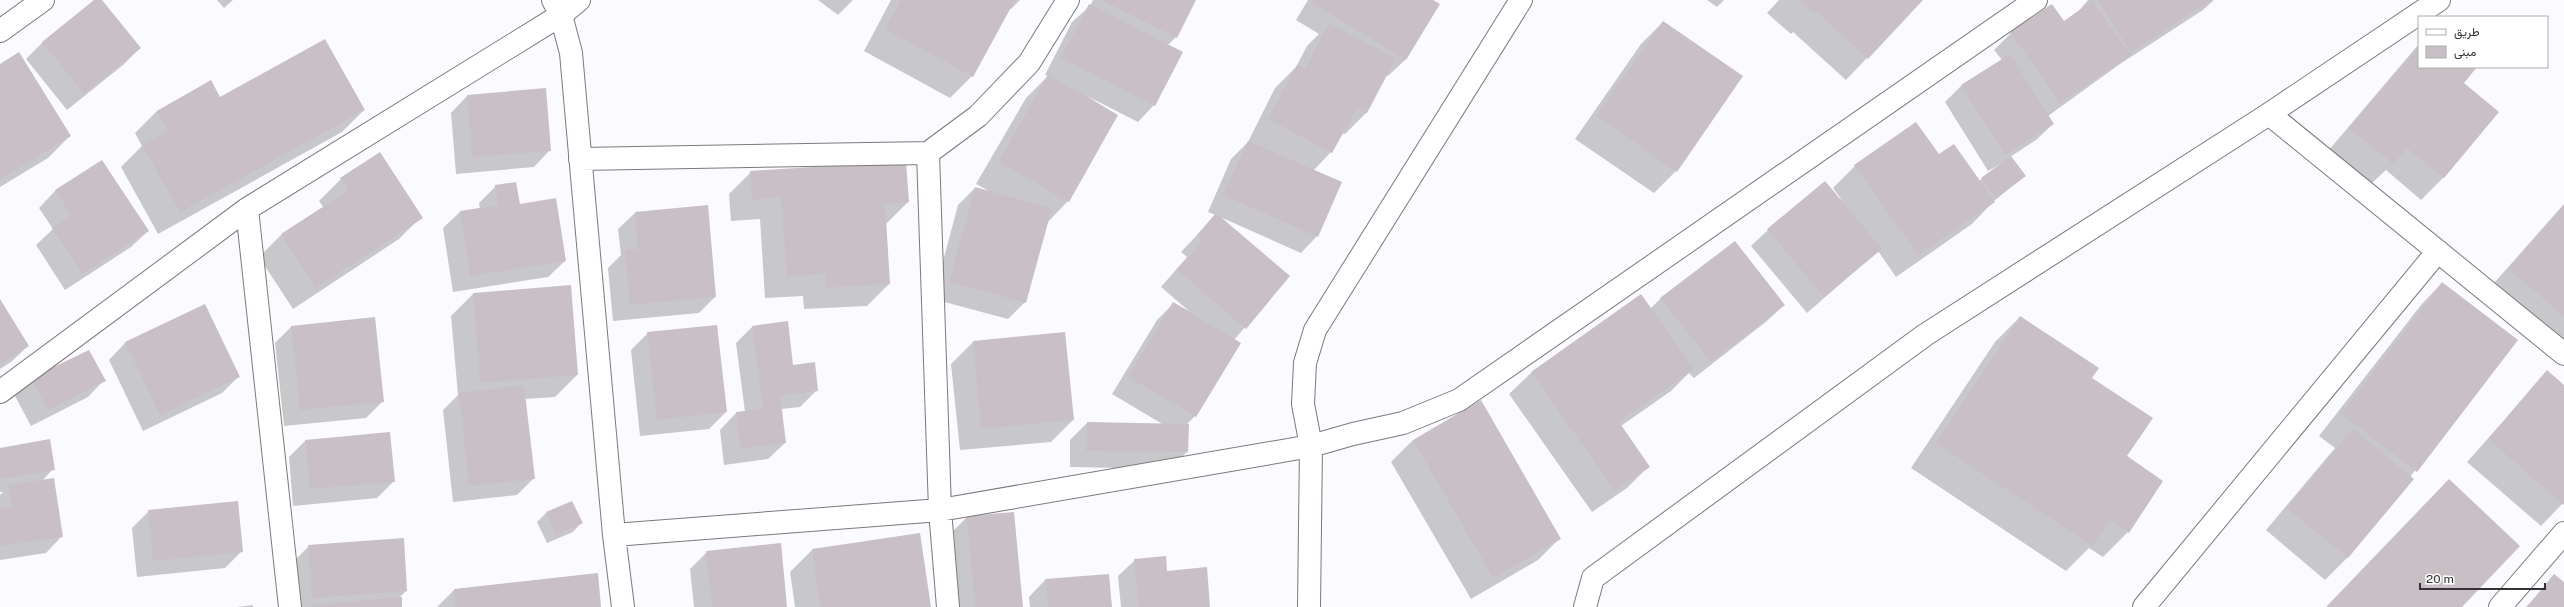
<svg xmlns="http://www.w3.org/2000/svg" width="2564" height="607" font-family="'Public Sans',Vazirmatn,sans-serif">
<rect width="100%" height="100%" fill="#fbfafe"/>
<!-- shadow -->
<path fill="#0003" d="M96 0H100L140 48 123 65 67 110 26 59 42 43Z
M217 0H233L224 8Z
M818 0H853L838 15Z
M891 0H1020L1011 9 1009 8 972 76 950 98 864 51Z
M1093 0H1195L1176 37 1168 45 1154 105 1138 122 1087 96 1117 115 1068 201 1047 223 1025 302 1008 319 933 299 958 205 975 188 989 191 976 184 1026 98 1048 76 1045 75 1072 22 1090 6Z
M1308 0H1431L1438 5 1405 60 1388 76 1386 75 1367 112 1345 134 1342 133 1331 152 1313 171 1317 236 1301 253 1220 217 1289 276 1234 340 1195 416 1186 425 1187 452 1170 469 1070 467V440L1087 423 1164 425 1112 394 1157 320 1174 303 1189 311 1161 287 1187 257 1181 252 1216 215 1208 212 1231 159 1248 142 1275 88 1296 67 1307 46 1319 34 1296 20Z
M1707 0H1724L1717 7Z
M1779 0H1922L1846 80 1793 32 1791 34 1767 13Z
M2088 0H2214L2203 10 2120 64 2048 116 2053 124 2036 140 2010 157 2025 176 1994 201 1972 224 1896 277 1878 251 1807 313 1751 246 1768 230 1841 199 1833 188 1855 166 1939 155 1979 181 2006 161 1988 171 1945 102 1961 86 2002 60 1994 50 2011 33 2051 5 2064 22 2078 12Z
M1663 22 1676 171 1654 193 1575 139 1641 44Z
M2419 44V67H2476L2462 83 2497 112 2443 178 2421 200 2386 170 2370 185 2328 151Z
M0 65 70 136 48 158 0 187Z
M211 81 220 99 364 110 342 132 158 234 121 167 142 146 135 133 157 111Z
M467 96 550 150 534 167 456 174 451 113Z
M102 161 148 231 131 247 65 290 36 245 53 229 39 208 55 191Z
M751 172 908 202 886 224 889 284 867 306 804 309 803 296 765 298 760 219 731 221 729 194Z
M341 179 421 217 399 239 293 309 259 257 281 235 324 208 319 201Z
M496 186 519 205 565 261 548 277 453 292 443 228 460 212 480 209 479 203Z
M2564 204V343L2487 291Z
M635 213 715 297 699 313 613 321 608 268 621 255 618 229Z
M2442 283 2517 340 2410 477 2413 479 2347 558 2325 580 2266 530 2335 448 2319 436 2421 305Z
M473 294 577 375 555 397 525 399 534 478 517 495 453 502 443 410 458 395 451 316Z
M1641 296 1650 309 1661 298 1784 305 1767 321 1694 378 1689 373 1671 391 1621 426 1649 466 1627 488 1592 512 1509 394 1531 373Z
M0 301 28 346 11 362 0 369Z
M204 305 239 376 222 393 143 431 109 360 125 343Z
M2020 317 2091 378 2126 457 2128 532 2103 557 2089 548 2066 571 1911 468 1995 342Z
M292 326 383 401 366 418 284 426 275 343Z
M752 327 817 390 800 407 781 409 785 443 768 459 724 465 720 430 736 413 745 412 736 343Z
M648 333 726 412 709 429 640 436 631 350Z
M973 342 1073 420 1051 442 960 450 951 364Z
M2547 372 2564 386V502L2541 526 2467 462Z
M32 379 104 380 88 397 31 426 15 396Z
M1413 440 1560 538 1538 560 1471 599 1391 462Z
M305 441 394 481 377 498 293 506 289 457Z
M0 449 53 469 42 481 62 536 46 553 0 560V495L3 492H0Z
M572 502 581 523 573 532 547 543 537 522 546 513Z
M149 511 242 551 225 568 137 577 132 528Z
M1013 513 1022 607H952L945 539 967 517Z
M919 534 930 607H795L790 572 812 550Z
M309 546 406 591 398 599 401 607H295L292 563Z
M707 552 786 607H694L690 569Z
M1135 560 1167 572 1209 607H1121L1118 576Z
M597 574 600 607H437L454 590Z
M2555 576 2564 583V607H2526Z
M1045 580 1111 607H1030L1029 597Z
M253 605V607H237Z"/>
<!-- building -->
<path fill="#c8c0c4" d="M94 0H102L141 48 84 94 42 42Z
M901 0H1015L973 77 885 29Z
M1101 0H1196L1177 38Z
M1314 0H1433L1440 4 1406 60 1312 3Z
M1799 0H1923L1868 59 1816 11 1813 13Z
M2097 0H2212L2131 52Z
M2092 1 2131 55 2060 103 2010 32 2052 4 2064 21Z
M1089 4 1183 52 1155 106 1061 58Z
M1663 21 1743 76 1677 172 1596 116Z
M1329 23 1396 58 1367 113 1357 108 1332 153 1268 119 1297 65 1305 69Z
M325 39 365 110 180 212 142 145 168 130 157 111 211 80 220 97Z
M2419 45V67H2477L2464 83 2499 112 2444 178 2407 148 2393 164 2349 128Z
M19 52 71 136 0 180V64Z
M2010 54 2054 124 2005 155 1961 85Z
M1048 75 1118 115 1069 202 998 162Z
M546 88 551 151 472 157 467 95Z
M1916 122 1939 154 1954 144 1995 202 1918 255 1854 165Z
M1248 141 1342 182 1318 237 1223 195Z
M380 152 423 218 315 288 281 234 349 190 340 178Z
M2011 156 2026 176 1996 198 1981 178Z
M102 160 149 231 82 274 52 228 71 215 55 190Z
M906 161 909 202 885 204 890 284 826 288 825 274 787 277 781 197 752 200 750 171Z
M1825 181 1882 249 1824 297 1767 229Z
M516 182 520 204 556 198 566 261 470 276 460 211 498 205 495 185Z
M975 187 1052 208 1026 303 949 282Z
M708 205 716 297 630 305 625 250 638 249 635 212Z
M2564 205V316L2508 269Z
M1216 213 1290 276 1246 329 1177 270 1203 240 1197 235Z
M1735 241 1785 305 1711 362 1660 298Z
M2442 282 2518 340 2417 472 2341 414Z
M571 285 578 375 480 383 473 293Z
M1641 294 1694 369 1619 422 1650 467 1615 491 1531 372Z
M0 299 29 346 0 364Z
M1173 302 1241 343 1196 417 1128 377Z
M205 304 240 377 160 415 125 342Z
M2020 316 2099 368 2092 378 2153 418 2127 456 2163 481 2129 533 2110 520 2092 546 1936 443Z
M375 317 384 402 300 410 291 326Z
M788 321 793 365 815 362 818 391 780 395 786 443 740 449 736 412 763 409 752 326Z
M717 325 727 412 657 420 647 332Z
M1065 332 1074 420 981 429 973 341Z
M89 350 106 381 48 410 31 378Z
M2547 370 2564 385V505L2488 439Z
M524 385 535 479 469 486 459 393Z
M1481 400 1561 539 1493 578 1413 440Z
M1087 422 1189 424 1188 452 1086 451Z
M2353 429 2414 479 2348 558 2287 508Z
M390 432 395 482 310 489 305 440Z
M50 439 55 470 0 479V448Z
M54 478 63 537 0 546V508L12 506 8 485Z
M2449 479 2520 546 2462 607H2326Z
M238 501 243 552 153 561 148 510Z
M572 501 583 523 556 535 546 512Z
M1014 512 1023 607H975L967 516Z
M920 533 931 607H820L812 549Z
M404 538 407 591 312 598 308 545Z
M781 543 787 607H712L706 551Z
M1166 556 1167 571 1207 567 1210 607H1139L1134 559Z
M598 573 601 607H455L454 589Z
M1109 574 1112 607H1048L1045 579Z
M2554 574 2564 582V607H2527Z
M402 597V607H312V605Z"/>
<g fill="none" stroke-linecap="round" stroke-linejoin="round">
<defs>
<path id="minor" d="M553 0 561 15 571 53 614 535 623 607
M0 31 43 0
M2269 114 2564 354
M928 153 940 510 948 607
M580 159 928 153 978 116 1029 63 1068 0
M247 209 290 607
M0 392 247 209 561 15 579 0
M614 535 940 510 1311 446 1353 434 1403 423 1459 400 2036 0
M1309 607 1311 446 1303 404 1305 363 1315 330 1521 0
M1585 607 1593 578 1925 335 2269 114 2439 0
M2144 607 2438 251
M2500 607 2564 533"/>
</defs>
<!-- minor casing -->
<use href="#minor" stroke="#7a797f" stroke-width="24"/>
<!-- minor -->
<use href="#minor" stroke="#fff" stroke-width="22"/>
</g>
<!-- legend -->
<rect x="2418" y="16" width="130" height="52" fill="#ffffff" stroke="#adadae"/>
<rect x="2426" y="29" width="20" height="6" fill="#ffffff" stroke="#adadae"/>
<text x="2454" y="36" font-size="12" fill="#333235">طريق</text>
<rect x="2426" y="46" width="20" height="12" fill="#c8c0c4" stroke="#adadae"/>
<text x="2454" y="56" font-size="12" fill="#333235">مبنى</text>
<!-- scale -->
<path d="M2420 583v6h125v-6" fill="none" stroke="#333235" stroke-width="2"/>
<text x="2426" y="583" font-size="12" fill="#333235" stroke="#ffffff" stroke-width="3" paint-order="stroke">20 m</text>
</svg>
